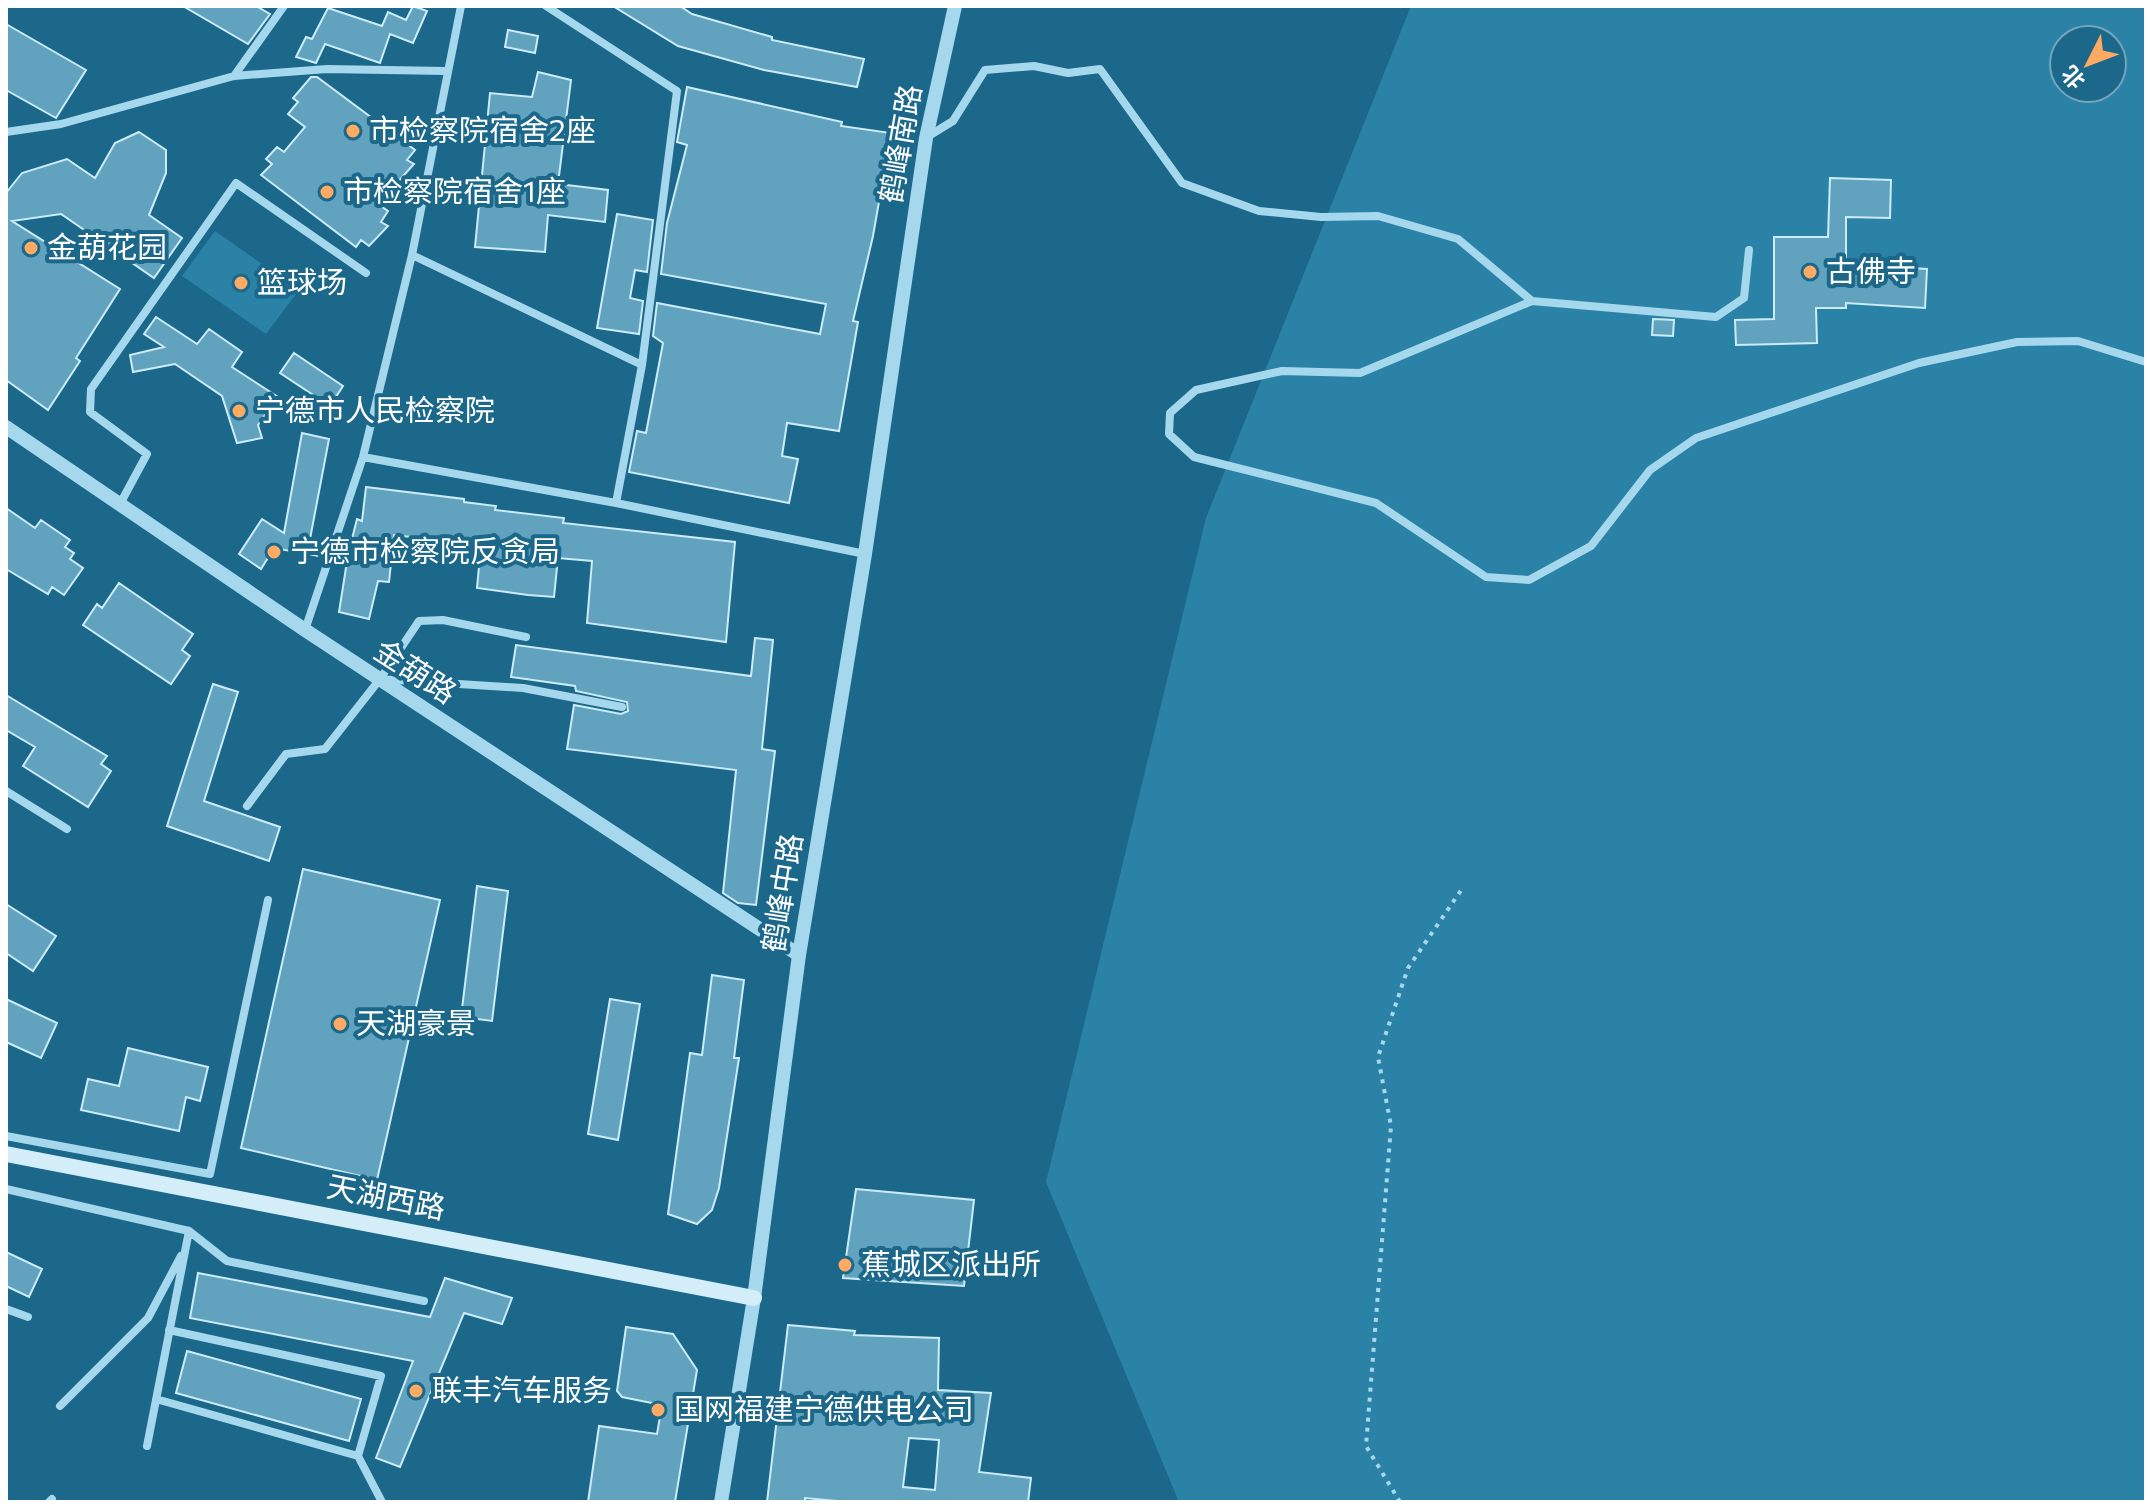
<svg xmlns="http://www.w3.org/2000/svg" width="2152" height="1508" font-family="Commissioner,'Noto Sans SC',sans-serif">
<rect width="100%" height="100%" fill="#1b688b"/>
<!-- green -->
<path fill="#2b82a7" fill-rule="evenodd" d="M1411 6H2146V1502H1179L1046 1182 1206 518ZM2064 40H2112V88H2064Z
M215 231 299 290 266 334 182 276Z"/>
<!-- building -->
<path fill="#61a2bf" stroke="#ccecf9" stroke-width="2" fill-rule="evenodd" d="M183 6H256L270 14 248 44Z
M413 6 427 11 413 43 390 34 380 63 325 44 316 63 296 57 306 37 312 39 328 8 382 26 388 12 406 20Z
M613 6H680L692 14 772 37V40L864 59 857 87 764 70 678 46Z
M6 24 86 70 56 118 6 90Z
M508 30 538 36 535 53 505 47Z
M538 72 571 80 558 184 608 190 605 222 548 215 545 252 475 247 490 93 532 97Z
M311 77H317L415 150 407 160 414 164 378 204 388 211 381 222 388 226 369 246 361 240 356 247 261 175 272 164 266 159 277 147 284 152 305 127 288 114 298 102 293 98Z
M687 87 842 122 841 126 891 133 873 236 853 321 858 322 839 431 787 423 782 456 798 459 789 503 629 472 637 431 646 433 663 343 653 336 657 303 820 334 826 304 661 274 667 223 687 145 677 142Z
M139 132 166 150V173L149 215 182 238 154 278 61 214 12 221 120 289 76 358 80 361 48 410 6 380V193L22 173 67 159 95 178 115 143Z
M1830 178 1891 180 1890 218 1846 217V264L1927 269 1925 308 1846 303V308H1816L1817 343 1736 345 1735 320 1774 319V237H1828Z
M617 214 653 220 647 272 635 270 630 298 643 301 639 334 597 328Z
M156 317 197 344 209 329 242 352 232 367 278 397 258 425 262 438 237 443 222 396 175 364 133 372 130 355 164 347 144 334Z
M1653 319 1674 320 1673 336 1652 335Z
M294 353 343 386 330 406 280 373Z
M302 433 329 439 310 539 314 540 312 551 319 556 274 548 261 569 239 554 262 519 284 533Z
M366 487 464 499V502L496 506 495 510 564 518 563 523 735 542 726 642 587 623 592 561 558 558 554 597 528 595 477 588 481 545 394 535 389 582 378 581 369 619 339 612 348 555 357 519 362 521Z
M6 508 35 528 41 520 70 540 65 547 74 553 70 559 83 568 64 595 52 587 48 594 6 569Z
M119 583 193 634 182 650 190 656 171 684 83 625 97 604 102 608Z
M755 638 773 640 762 749 775 751 756 905 738 903 723 893 736 770 567 749 574 705 621 714 628 711 627 702 576 691 575 686 511 677 516 645 751 676Z
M213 684 238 692 204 801 280 827 269 861 167 826Z
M6 695 107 756 101 764 111 771 88 807 23 766 35 747 6 730Z
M303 869 440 900 377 1180 241 1148Z
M477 886 508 891 492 1021 461 1017Z
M6 904 56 936 33 971 6 953Z
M712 975 744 980 734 1058H739L719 1188 712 1210 697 1224 668 1214 690 1053 702 1055Z
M6 999 57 1023 41 1058 6 1042Z
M610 999 640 1004 618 1140 588 1134Z
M128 1048 208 1067 200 1101 186 1097 179 1131 81 1110 88 1079 119 1086Z
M856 1189 974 1200 964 1286 843 1278Z
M6 1252 42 1269 29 1297 6 1286Z
M198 1273 430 1317 445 1278 512 1298 502 1324 464 1313 400 1467 376 1458 413 1361 190 1318Z
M788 1325 855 1331 854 1335 939 1338 938 1390 991 1393 979 1472 1031 1478 1028 1502H848L805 1498V1502H767ZM909 1438 939 1440 935 1490 903 1487Z
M626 1327 673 1334 697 1370 675 1502H588L599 1426 657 1434 662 1405 622 1397 617 1391Z
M187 1351 361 1399 349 1441 176 1393Z"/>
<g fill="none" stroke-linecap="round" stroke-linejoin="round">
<!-- path -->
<path stroke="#a6d8ed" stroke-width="4" stroke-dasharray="4 6" stroke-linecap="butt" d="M1400 1502 1366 1446 1391 1126 1378 1057 1408 968 1462 889"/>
<!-- minor -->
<path stroke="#a6d8ed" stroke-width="8" d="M546 6 677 91 642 365
M234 76 284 6
M6 132 61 124 234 76 327 69 445 71
M927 137 953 121 985 70 1034 66 1068 73 1100 69 1182 183 1259 211 1321 217 1378 216 1458 239 1532 301 1716 317 1744 298 1749 250
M412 255 642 365 616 503
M1532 301 1360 373 1282 371 1196 390 1170 413 1169 434 1194 457 1376 503 1486 577 1529 580 1591 546 1650 470 1696 438 1919 363 2017 342 2078 341 2146 362
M363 457 616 503 865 554
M120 504 147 454 90 412 91 389 236 183 366 273
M305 630 363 457 412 255 461 6
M526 637 443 620 419 621 380 679 523 688 622 707
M6 791 67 829
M247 806 286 754 325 749 380 679
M6 1136 210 1174 268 900
M6 1189 189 1231 147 1446
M189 1231 227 1261 424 1301
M6 1309 28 1317
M156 1399 358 1456 381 1376 169 1330
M60 1406 148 1318 181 1256
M358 1456 382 1502
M49 1502 52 1499"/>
<!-- tertiary -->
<path stroke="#a6d8ed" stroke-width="14" d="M6 427 305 630 799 955
M721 1502 754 1298 799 955 865 554 926 138 955 6"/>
<!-- secondary -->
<path stroke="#d3edf9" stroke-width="16" d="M6 1154 754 1298"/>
</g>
<!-- markers -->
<g fill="#feaa63" stroke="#1b688b" stroke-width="3">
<circle cx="353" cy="131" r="8"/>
<circle cx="327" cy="192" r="8"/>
<circle cx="31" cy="248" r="8"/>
<circle cx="1810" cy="272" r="8"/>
<circle cx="241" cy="283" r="8"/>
<circle cx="239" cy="411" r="8"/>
<circle cx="274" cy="552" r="8"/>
<circle cx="340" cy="1024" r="8"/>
<circle cx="845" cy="1265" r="8"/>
<circle cx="416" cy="1391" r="8"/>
<circle cx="658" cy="1410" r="8"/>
</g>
<g text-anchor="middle" stroke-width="8" stroke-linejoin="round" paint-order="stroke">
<!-- poi labels -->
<g font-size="30" fill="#fff" stroke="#1b688b" text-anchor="start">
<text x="369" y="141">市检察院宿舍2座</text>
<text x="343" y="202">市检察院宿舍1座</text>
<text x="47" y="258">金葫花园</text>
<text x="1826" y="282">古佛寺</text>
<text x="257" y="293">篮球场</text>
<text x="255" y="421">宁德市人民检察院</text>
<text x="290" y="562">宁德市检察院反贪局</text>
<text x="356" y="1034">天湖豪景</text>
<text x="861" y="1275">蕉城区派出所</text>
<text x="432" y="1401">联丰汽车服务</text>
<text x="674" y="1420">国网福建宁德供电公司</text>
</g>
<!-- street labels -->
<g font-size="30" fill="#fff" stroke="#1b688b">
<text transform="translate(901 144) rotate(-80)" y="10">鹤峰南路</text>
<text transform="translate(415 672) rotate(33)" y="10">金葫路</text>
<text transform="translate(783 893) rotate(-81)" y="10">鹤峰中路</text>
<text transform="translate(386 1198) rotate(11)" y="10">天湖西路</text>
</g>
</g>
<!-- border -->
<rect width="2152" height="1508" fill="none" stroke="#ffffff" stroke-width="16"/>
<!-- north arrow -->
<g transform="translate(2088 64) rotate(228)"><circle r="38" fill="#1b688b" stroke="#76a4b9" stroke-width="2"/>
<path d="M0-6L14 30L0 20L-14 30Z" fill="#feaa63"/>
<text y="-12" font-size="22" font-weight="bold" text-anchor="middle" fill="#ffffff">北</text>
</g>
</svg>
